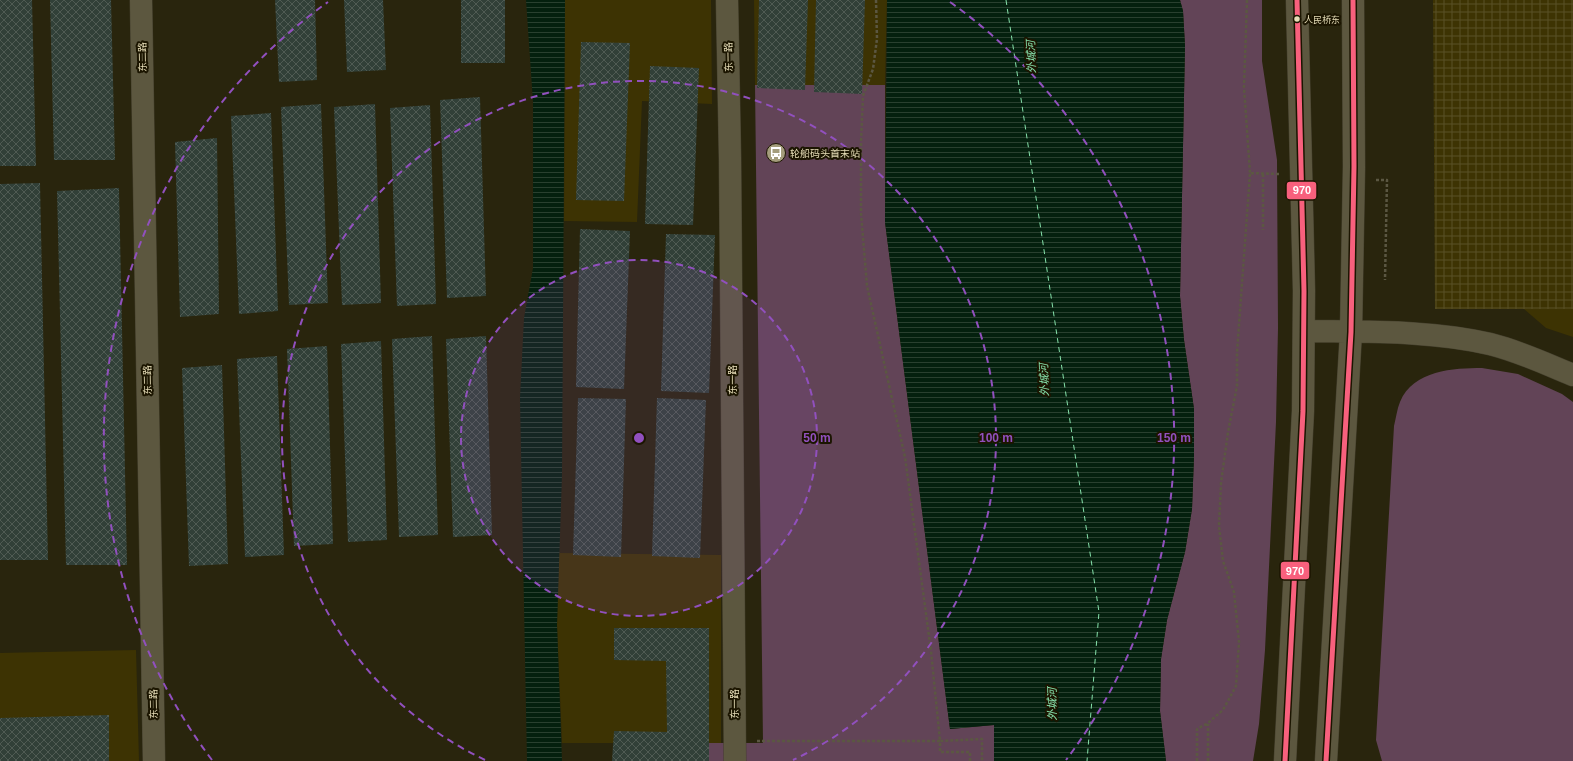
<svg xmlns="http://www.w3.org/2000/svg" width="1573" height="761" font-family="Helvetica,'Noto Sans SC',sans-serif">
<defs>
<pattern id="industrial-grid" width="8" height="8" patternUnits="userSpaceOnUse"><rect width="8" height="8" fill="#3d3303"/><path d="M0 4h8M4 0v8" fill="none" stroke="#595026"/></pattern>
<pattern id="water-rules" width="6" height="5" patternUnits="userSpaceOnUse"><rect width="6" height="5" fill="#04200e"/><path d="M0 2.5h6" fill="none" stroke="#29402f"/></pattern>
<pattern id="building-cross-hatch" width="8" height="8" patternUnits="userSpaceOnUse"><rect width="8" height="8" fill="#314038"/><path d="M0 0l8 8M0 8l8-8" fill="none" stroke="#4f5b53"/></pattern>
</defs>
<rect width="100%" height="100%" fill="#29250d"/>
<!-- built -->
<path fill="#3d3303" d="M565 0H711L712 104 642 101 637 222 564 221Z
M754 0H887L885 85H755Z
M1524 309H1573V337L1546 328Z
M559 553 721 555V743H562L557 625Z
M136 650 139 761H0V653Z"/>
<!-- industrial -->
<path fill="url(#industrial-grid)" d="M1433 0H1573V309H1435Z"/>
<!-- green -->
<path fill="#624457" d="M1180 0H1262V61L1277 160 1278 328 1276 422 1265 650 1259 724 1253 761H1166L1160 711 1161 659 1167 620 1185 552 1192 509 1194 456V409L1184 340 1180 296 1185 46 1183 11Z
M755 85H885V222L950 729 994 725V761H676V743H763Z
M1482 368 1518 374 1562 394 1573 402V761H1382L1376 740 1394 426C1396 418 1397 409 1400 402 1413 370 1454 368 1482 368Z"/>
<!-- water -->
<path fill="url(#water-rules)" d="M526 0H565L562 475 557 625 562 761H527L520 398 524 318 533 268V102Z
M887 0H1180L1183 11 1185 46 1180 296 1184 340 1194 409V456L1192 509 1185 552 1167 620 1161 659 1160 711 1166 761H994V725L950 729 885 222Z"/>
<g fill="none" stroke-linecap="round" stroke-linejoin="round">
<!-- ferry -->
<path stroke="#87e3ac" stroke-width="1" stroke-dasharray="5 4" stroke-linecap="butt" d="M1006 0 1099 612 1087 761"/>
</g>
<!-- building -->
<path fill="url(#building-cross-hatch)" d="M0 0H32L36 166H0Z
M50 0H111L115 160H54Z
M275 0H315L317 80 279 82Z
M344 0H383L386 70 347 72Z
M461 0H505V63H461Z
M759 0H808L805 90 757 88Z
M816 0H865L862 94 814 92Z
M581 42 630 43 624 201 576 200Z
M650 66 699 68 693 225 645 224Z
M480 97 486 296 447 298 440 100Z
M321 104 328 303 289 305 281 107Z
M375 104 381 303 342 305 334 107Z
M430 105 436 304 397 306 390 108Z
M271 113 278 311 239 314 231 116Z
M217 138 219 314 180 317 175 142Z
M40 183 48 560H0V184Z
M119 188 127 565H66L57 191Z
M580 229 630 231 624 389 576 387Z
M666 234 715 235 709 393 661 391Z
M432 336 438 535 399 537 392 339Z
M486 336 492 535 453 537 446 339Z
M381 341 387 540 348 542 341 344Z
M327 346 333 544 294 546 287 349Z
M277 356 284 555 245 557 237 359Z
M222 365 228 564 189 566 182 368Z
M578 398 626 399 621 557 573 555Z
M657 398 706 400 700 558 652 556Z
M614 628H709V761H612L614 731 667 732 666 661 614 660Z
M109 715V761H0V718Z"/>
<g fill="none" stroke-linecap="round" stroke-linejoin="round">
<defs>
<path id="street" d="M141 0 154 761
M727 0 730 158 735 761"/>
<path id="secondary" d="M1304 331C1364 332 1431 330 1490 344 1519 351 1546 364 1573 375
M1285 761 1303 411 1304 291 1297 0
M1326 761 1351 332 1354 167 1353 0"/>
</defs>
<!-- street casing -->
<use href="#street" stroke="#45402e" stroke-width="23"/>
<!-- secondary casing -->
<use href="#secondary" stroke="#45402e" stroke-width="23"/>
<!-- path -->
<path stroke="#5b5742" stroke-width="2.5" stroke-dasharray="3 2" stroke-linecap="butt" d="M876 0 877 39 873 69 863 96 861 142V213L867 286 905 457 931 651 940 741 982 739V761
M1247 0 1244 87 1250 173
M1263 174V230
M1376 180H1387L1385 280
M757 741H940V752H970V761
M1197 761V729L1208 723 1223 710 1236 686 1239 642 1234 592 1223 561 1219 526 1221 483 1228 432 1237 386V352L1250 173 1279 174
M1208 761V724"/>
<!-- street -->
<use href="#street" stroke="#5c573f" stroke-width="22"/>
<!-- secondary -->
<use href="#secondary" stroke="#5c573f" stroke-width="22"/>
<defs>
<path id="bus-1" d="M1285 761 1303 411 1304 291 1297 0
M1326 761 1351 332 1354 167 1353 0"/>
</defs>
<!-- bus-1 casing -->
<use href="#bus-1" stroke="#1b1500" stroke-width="8"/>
<!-- bus-1 -->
<use href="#bus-1" stroke="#f8607d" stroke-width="5"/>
</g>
<!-- distance rings -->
<circle cx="639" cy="438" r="178" fill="#9150be" fill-opacity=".12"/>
<g fill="none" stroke="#9150be" stroke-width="2" stroke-dasharray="7 5">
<circle cx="639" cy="438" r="178"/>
<path d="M485 760A357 357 0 1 1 793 760"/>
<path d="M212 760A535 535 0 0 1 328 2M950 2A535 535 0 0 1 1066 760"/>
</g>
<!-- icons -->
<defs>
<symbol id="bus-disc" viewBox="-11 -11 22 22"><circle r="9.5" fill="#a49d7c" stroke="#1b1500"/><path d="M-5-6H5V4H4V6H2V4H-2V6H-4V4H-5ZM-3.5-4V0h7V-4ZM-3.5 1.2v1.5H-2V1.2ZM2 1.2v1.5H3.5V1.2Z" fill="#fff"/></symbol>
</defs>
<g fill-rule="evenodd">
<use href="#bus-disc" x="765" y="142" width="22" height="22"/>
</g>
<!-- markers -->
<circle fill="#e7deb8" stroke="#1b1500" stroke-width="1.5" cx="1297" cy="19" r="3.5"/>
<g text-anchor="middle" stroke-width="4" stroke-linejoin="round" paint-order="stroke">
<!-- bus labels -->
<g font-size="9" fill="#e7deb8" stroke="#1b1500" text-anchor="start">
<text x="1304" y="23">人民桥东</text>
</g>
<!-- street labels -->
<g font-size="10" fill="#e7deb8" stroke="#1b1500">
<text transform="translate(142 57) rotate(-91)" y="4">东二路</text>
<text transform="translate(728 57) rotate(-91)" y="4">东一路</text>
<text transform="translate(147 380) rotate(-91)" y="4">东二路</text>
<text transform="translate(732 380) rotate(-90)" y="4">东一路</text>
<text transform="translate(153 704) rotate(-91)" y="4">东二路</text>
<text transform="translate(734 704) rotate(-90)" y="4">东一路</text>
</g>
<!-- poi labels -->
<g font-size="10" fill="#e7deb8" stroke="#1b1500" text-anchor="start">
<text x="790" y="157">轮船码头首末站</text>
</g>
<!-- water labels -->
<g font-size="11" font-style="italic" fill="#87e3ac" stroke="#1b1500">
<text transform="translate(1031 57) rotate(-92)" y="4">外城河</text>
<text transform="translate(1044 380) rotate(-92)" y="4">外城河</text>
<text transform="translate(1052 704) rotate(-91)" y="4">外城河</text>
</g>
</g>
<circle cx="639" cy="438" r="6" fill="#9150be" stroke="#1b1500" stroke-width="2"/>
<g font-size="12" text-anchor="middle" font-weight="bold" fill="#9150be" stroke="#1b1500" stroke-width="4" stroke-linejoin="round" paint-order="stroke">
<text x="817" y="442">50 m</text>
<text x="996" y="442">100 m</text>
<text x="1174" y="442">150 m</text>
</g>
<g stroke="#1b1500" stroke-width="1.5">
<rect x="1286" y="181" width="31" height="19" rx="4" fill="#f8607d"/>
<rect x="1280" y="561" width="30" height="19" rx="4" fill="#f8607d"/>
</g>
<g font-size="11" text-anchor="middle" font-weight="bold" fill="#fff">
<text x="1302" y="194">970</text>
<text x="1295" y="575">970</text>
</g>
</svg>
